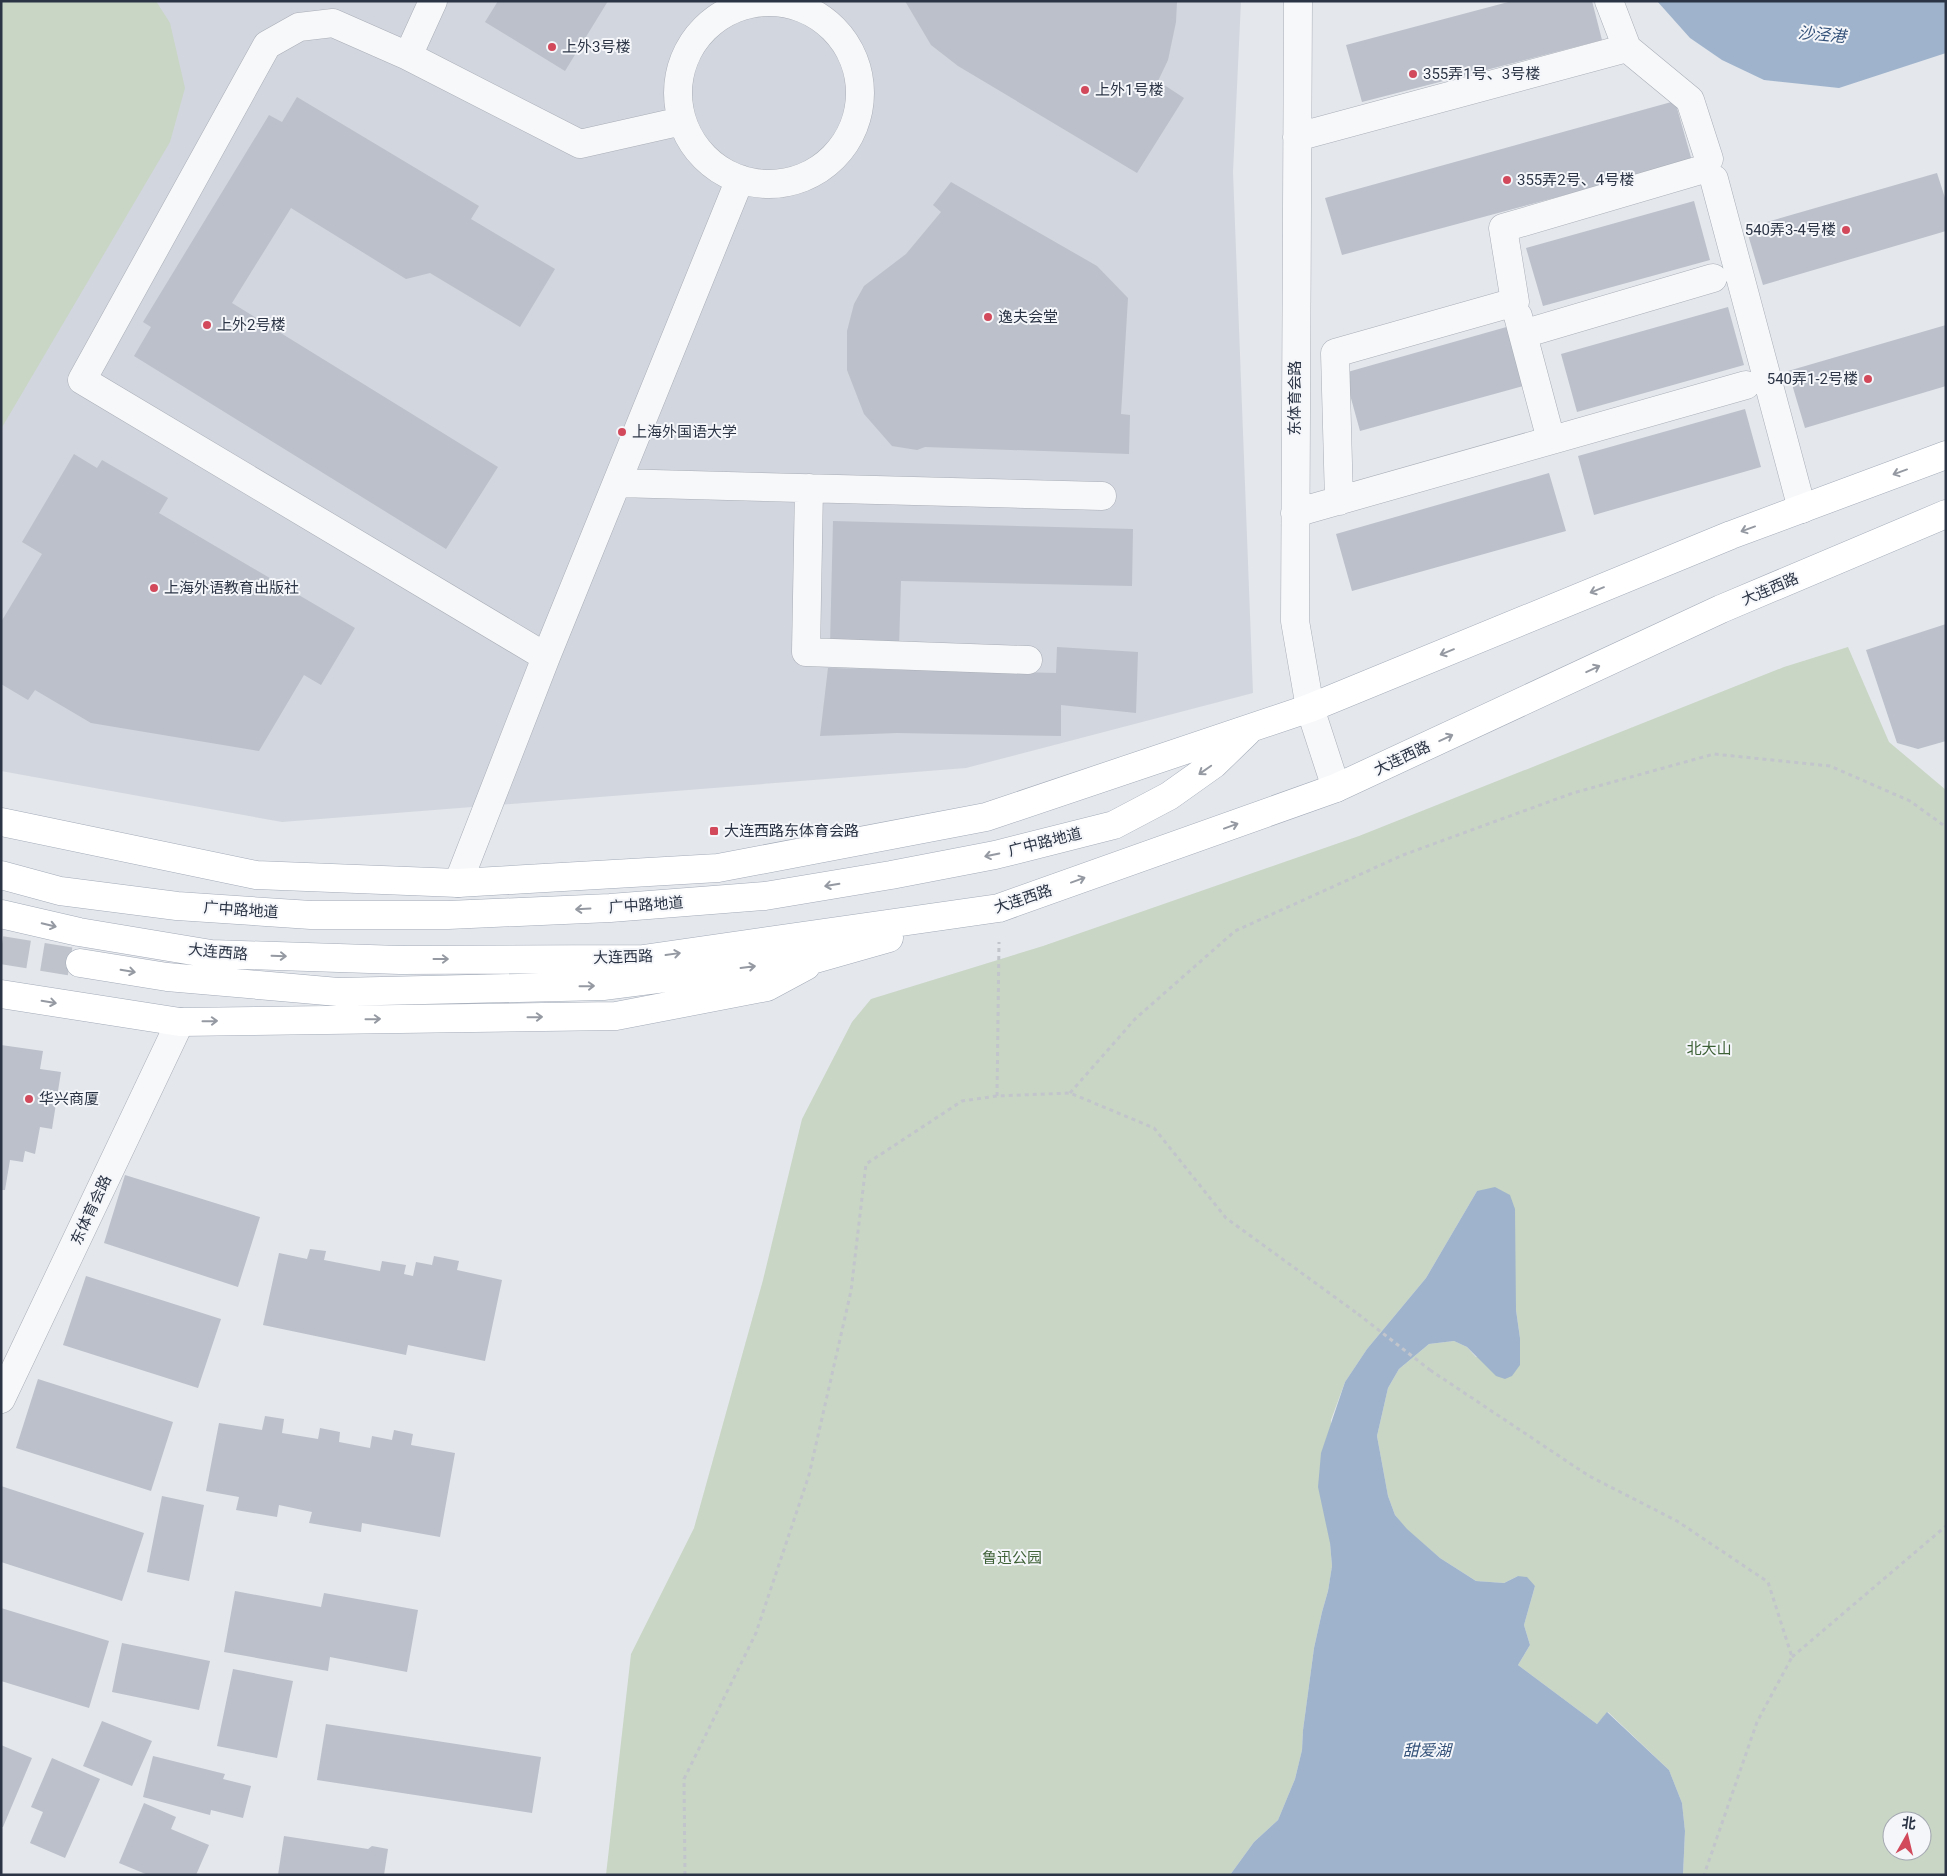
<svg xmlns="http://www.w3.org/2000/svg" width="1947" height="1876" font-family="Roboto,'Noto Sans SC',sans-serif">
<rect width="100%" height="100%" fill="#e4e7ec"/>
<!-- built -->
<path fill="#d2d6de" d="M1 1H1241L1233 172 1253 693 966 768 282 822 1 771Z"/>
<!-- green -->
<path fill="#c9d6c5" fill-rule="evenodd" d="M1 1H156L170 23 185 88 170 142 1 429Z
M1848 647 1889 742 1946 790V1875H1683L1685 1831 1682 1803 1669 1770 1608 1712 1597 1724 1518 1665 1530 1645 1524 1625 1535 1586 1518 1576 1504 1583 1476 1581 1440 1558 1406 1529 1395 1515 1388 1496 1377 1436 1388 1388 1399 1369 1429 1344 1454 1341 1467 1347 1476 1357 1520 1338 1516 1310 1477 1191 1426 1278 1367 1349 1345 1382 1331 1420 1330 1543 1332 1566 1328 1591 1322 1612 1314 1648 1303 1730 1302 1750 1295 1779 1278 1820 1254 1842 1230 1875H606L631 1654 694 1528 763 1280 802 1119 852 1022 871 999 1043 946 1359 836 1784 667ZM1892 1821H1922V1851H1892Z"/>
<!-- water -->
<path fill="#9fb4cc" d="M1657 1H1946V53L1839 88 1764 80 1722 60 1690 38Z
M1495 1187 1510 1195 1515 1209 1516 1310 1520 1338V1365L1512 1376 1505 1379 1496 1376 1467 1347 1454 1341 1429 1344 1399 1369 1388 1388 1377 1436 1388 1496 1395 1515 1407 1529 1440 1558 1476 1581 1504 1583 1518 1576 1527 1577 1535 1586 1524 1625 1530 1645 1518 1665 1597 1724 1607 1712 1669 1770 1682 1803 1685 1831 1683 1875H1230L1254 1842 1278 1820 1295 1779 1302 1750 1303 1730 1314 1648 1322 1612 1328 1591 1332 1566 1330 1543 1318 1487 1321 1453 1345 1382 1367 1349 1426 1278 1477 1191Z"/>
<!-- building -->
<path fill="#bbc0ca" d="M498 1H608L565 71 485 22Z
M905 1H1177L1176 22 1168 60 1158 81 1184 98 1137 173 958 66 931 45Z
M1512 1H1592L1602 40 1362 102 1346 45Z
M297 97 479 206 471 219 555 269 520 327 430 273 406 279 291 208 232 303 498 467 446 549 134 356 151 327 143 322 269 115 282 122Z
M1675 101 1692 161 1342 255 1325 198Z
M1937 173 1946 201V231L1763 285 1746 228Z
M951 182 1097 266 1128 298 1121 414 1130 415 1129 454 925 447 917 450 892 446 864 414 847 370V331L854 304 864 286 906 254 941 212 933 205Z
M1694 201 1710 260 1543 306 1526 248Z
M1728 307 1744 365 1577 412 1561 354Z
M1946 325V386L1805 428 1788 371Z
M1510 326 1527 385 1360 431 1344 373Z
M1745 409 1761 467 1594 515 1578 456Z
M74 454 97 468 102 460 168 498 159 513 355 628 321 685 304 675 259 751 91 723 35 690 28 700 1 684V622L42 554 22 542Z
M1549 473 1566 531 1352 591 1336 534Z
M833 521 1133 529 1132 586 901 581 899 647 830 646Z
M1946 624V741L1918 749 1897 743 1866 650Z
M1057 647 1138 652 1136 713 1061 705V736L897 733 820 736 828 668 1056 673Z
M1 1045 43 1051 40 1069 61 1072 52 1129 40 1127 35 1154 25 1151 23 1162 10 1160 5 1190H1Z
M125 1175 260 1217 238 1287 104 1243Z
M310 1249 326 1251 324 1260 380 1271 382 1261 406 1265 404 1274 413 1276 416 1262 432 1265 434 1256 459 1261 457 1270 502 1280 485 1361 408 1345 406 1355 263 1325 279 1253 307 1259Z
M86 1276 221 1319 198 1388 63 1345Z
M38 1379 173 1422 151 1491 16 1448Z
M265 1416 284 1419 282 1433 318 1439 320 1428 340 1432 339 1442 370 1448 372 1436 392 1440 394 1430 413 1434 411 1445 455 1453 440 1537 362 1523 361 1532 309 1523 312 1512 279 1505 277 1517 236 1510 239 1497 206 1491 219 1423 262 1430Z
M1 1486 144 1533 122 1601 1 1562Z
M162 1496 204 1505 189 1581 147 1572Z
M235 1591 321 1607 324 1593 418 1610 407 1672 330 1657 328 1671 224 1652Z
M1 1608 109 1641 89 1708 1 1681Z
M122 1643 210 1661 199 1710 112 1692Z
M233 1669 293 1681 277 1758 217 1746Z
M102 1721 152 1741 132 1786 83 1766Z
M326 1724 541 1757 532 1813 317 1780Z
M1 1745 32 1758 3 1827H1Z
M153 1756 225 1774 223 1779 251 1786 243 1818 211 1810 210 1815 143 1797Z
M52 1758 100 1779 65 1858 30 1843 43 1812 31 1807Z
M144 1803 176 1817 171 1829 209 1845 196 1875H148L119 1863Z
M284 1836 368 1849 372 1846 388 1849 384 1875H278Z"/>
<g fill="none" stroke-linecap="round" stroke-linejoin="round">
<!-- major-tunnel -->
<path stroke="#bfc3cb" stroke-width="28" stroke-dasharray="28 14" stroke-linecap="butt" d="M1 950 80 963"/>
<defs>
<path id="minor" d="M1298 1 1295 621 1310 708 1336 788
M1609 1 1627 48 1690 100 1709 159
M678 93a91 91 0 1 1 182 0a91 91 0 1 1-182 0Z
M408 56 433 1
M1297 137 1627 48
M1714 179 1802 509
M1518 316 1551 440
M1523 334 1713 278
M617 483 1102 496
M809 488 806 652 1028 660
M1339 501 1335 353 1515 302 1503 228 1697 171
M1295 513 1746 385
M546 657 82 380 267 45 299 27 333 23 408 56 580 144 682 121
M458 883 546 657 740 179
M1 1399 180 1022"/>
<path id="major" d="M1 822 256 875 458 883 718 868 986 817 1310 708 1731 535 1946 455
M1 875 60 891 177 906 311 915H448L610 908 765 896 891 875 995 855 1114 825 1169 796 1214 764 1247 732
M1 914 79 932 211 954 400 960 643 959 999 908 1336 788 1721 609 1946 514
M80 963 167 977 338 992 603 986 815 959 889 938
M1 994 180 1022 616 1016 767 987 806 966"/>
</defs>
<!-- minor casing -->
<use href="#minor" stroke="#a9aeb7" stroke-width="29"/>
<!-- major casing -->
<use href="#major" stroke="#a3abb8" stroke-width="29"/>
<!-- path -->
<path stroke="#c2c5cb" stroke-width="3" stroke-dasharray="4 4" stroke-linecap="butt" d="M1070 1093 1135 1019 1235 931 1403 855 1573 793 1714 754 1830 766 1910 801 1946 827
M997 1096 999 942
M1430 1370 1589 1476 1677 1521 1768 1582 1792 1657 1757 1722 1704 1875
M1792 1657 1946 1526
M685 1875 684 1779 756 1633 809 1475 851 1291 866 1164 962 1101 997 1096 1070 1093 1154 1128 1226 1218 1358 1314"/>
<!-- minor -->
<use href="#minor" stroke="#f7f8fa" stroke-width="28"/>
<!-- major -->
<use href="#major" stroke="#fff" stroke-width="28"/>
<!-- path-bridge -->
<path stroke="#c2c5cb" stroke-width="3" stroke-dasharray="4 4" stroke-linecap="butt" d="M1358 1314 1430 1370"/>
</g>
<!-- one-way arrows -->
<defs><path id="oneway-shaft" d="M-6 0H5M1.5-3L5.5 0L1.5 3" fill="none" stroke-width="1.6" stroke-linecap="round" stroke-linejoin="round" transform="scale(1.25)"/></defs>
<g stroke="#959aa2">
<use href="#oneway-shaft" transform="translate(1900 472) rotate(160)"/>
<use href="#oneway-shaft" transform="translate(1748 529) rotate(160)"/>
<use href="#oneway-shaft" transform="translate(1597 590) rotate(158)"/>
<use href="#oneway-shaft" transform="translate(1447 652) rotate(158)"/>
<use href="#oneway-shaft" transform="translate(1593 669) rotate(-25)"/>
<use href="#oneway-shaft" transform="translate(1446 738) rotate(-25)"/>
<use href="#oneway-shaft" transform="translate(1205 770) rotate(145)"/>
<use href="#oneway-shaft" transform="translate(1231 826) rotate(-20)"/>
<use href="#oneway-shaft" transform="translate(992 855) rotate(168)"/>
<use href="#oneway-shaft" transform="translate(1078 880) rotate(-20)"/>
<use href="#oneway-shaft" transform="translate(832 885) rotate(171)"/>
<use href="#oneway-shaft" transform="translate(583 909) rotate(177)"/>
<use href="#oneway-shaft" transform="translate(49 925) rotate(13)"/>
<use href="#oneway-shaft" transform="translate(673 954) rotate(-8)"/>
<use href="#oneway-shaft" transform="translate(279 956) rotate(2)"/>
<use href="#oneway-shaft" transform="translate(441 959)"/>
<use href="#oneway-shaft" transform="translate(748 967) rotate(-7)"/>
<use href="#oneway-shaft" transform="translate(128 971) rotate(9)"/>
<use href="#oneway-shaft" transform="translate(587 986) rotate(-1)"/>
<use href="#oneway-shaft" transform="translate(49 1002) rotate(9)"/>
<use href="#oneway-shaft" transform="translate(535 1017) rotate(-1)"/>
<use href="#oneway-shaft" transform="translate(373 1019) rotate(-1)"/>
<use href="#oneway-shaft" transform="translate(210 1021) rotate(-1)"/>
</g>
<!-- markers -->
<g fill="#d1495b" stroke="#f4f6f9" stroke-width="2">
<circle cx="552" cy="47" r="5"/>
<circle cx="1413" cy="74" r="5"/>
<circle cx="1085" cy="90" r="5"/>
<circle cx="1507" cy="180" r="5"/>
<circle cx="1846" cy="230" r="5"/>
<circle cx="988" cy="317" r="5"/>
<circle cx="207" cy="325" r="5"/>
<circle cx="1868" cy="379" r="5"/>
<circle cx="622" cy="432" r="5"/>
<circle cx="154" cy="588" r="5"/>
<rect x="709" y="826" width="10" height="10" rx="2.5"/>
<circle cx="29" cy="1099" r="5"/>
</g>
<g text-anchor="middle" stroke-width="4" stroke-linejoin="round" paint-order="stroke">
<!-- poi labels -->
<g font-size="15" fill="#2b3445" stroke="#f4f6f9" text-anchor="start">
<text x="562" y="52">上外3号楼</text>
<text x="1423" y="79">355弄1号、3号楼</text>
<text x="1095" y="95">上外1号楼</text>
<text x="1517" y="185">355弄2号、4号楼</text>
<text x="1836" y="235" text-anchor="end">540弄3-4号楼</text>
<text x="998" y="322">逸夫会堂</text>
<text x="217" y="330">上外2号楼</text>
<text x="1858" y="384" text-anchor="end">540弄1-2号楼</text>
<text x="632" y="437">上海外国语大学</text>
<text x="164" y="593">上海外语教育出版社</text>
<text x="724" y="836">大连西路东体育会路</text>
<text x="39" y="1104">华兴商厦</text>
</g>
<!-- street labels -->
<g font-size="15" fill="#2b3445" stroke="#f4f6f9">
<text transform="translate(1295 398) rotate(-90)" y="5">东体育会路</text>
<text transform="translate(1770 589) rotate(-23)" y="5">大连西路</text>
<text transform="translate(1402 758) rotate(-25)" y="5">大连西路</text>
<text transform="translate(1045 842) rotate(-14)" y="5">广中路地道</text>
<text transform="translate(1023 899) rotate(-18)" y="5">大连西路</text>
<text transform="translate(646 905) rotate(-4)" y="5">广中路地道</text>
<text transform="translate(241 910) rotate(4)" y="5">广中路地道</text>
<text transform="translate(218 952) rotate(5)" y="5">大连西路</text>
<text transform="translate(623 957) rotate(-2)" y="5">大连西路</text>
<text transform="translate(91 1210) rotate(-65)" y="5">东体育会路</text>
</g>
<!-- park labels -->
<g font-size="15" fill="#3f6138" stroke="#f4f6f9">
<text x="1709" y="1054">北大山</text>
<text x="1012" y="1563">鲁迅公园</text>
</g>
<!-- water labels -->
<g font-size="16" font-style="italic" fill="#34527a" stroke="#f4f6f9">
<text transform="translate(1822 34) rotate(5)" y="6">沙泾港</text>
<text x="1427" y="1756">甜爱湖</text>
</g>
</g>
<!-- border -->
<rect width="1947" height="1876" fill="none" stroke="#2b3445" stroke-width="5"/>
<!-- north arrow -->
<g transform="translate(1907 1836) rotate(8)"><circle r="24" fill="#f4f6f9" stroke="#a4a8b1"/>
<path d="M0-4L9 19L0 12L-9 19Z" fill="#d1495b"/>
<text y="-8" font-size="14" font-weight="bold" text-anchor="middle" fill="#2b3445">北</text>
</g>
</svg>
